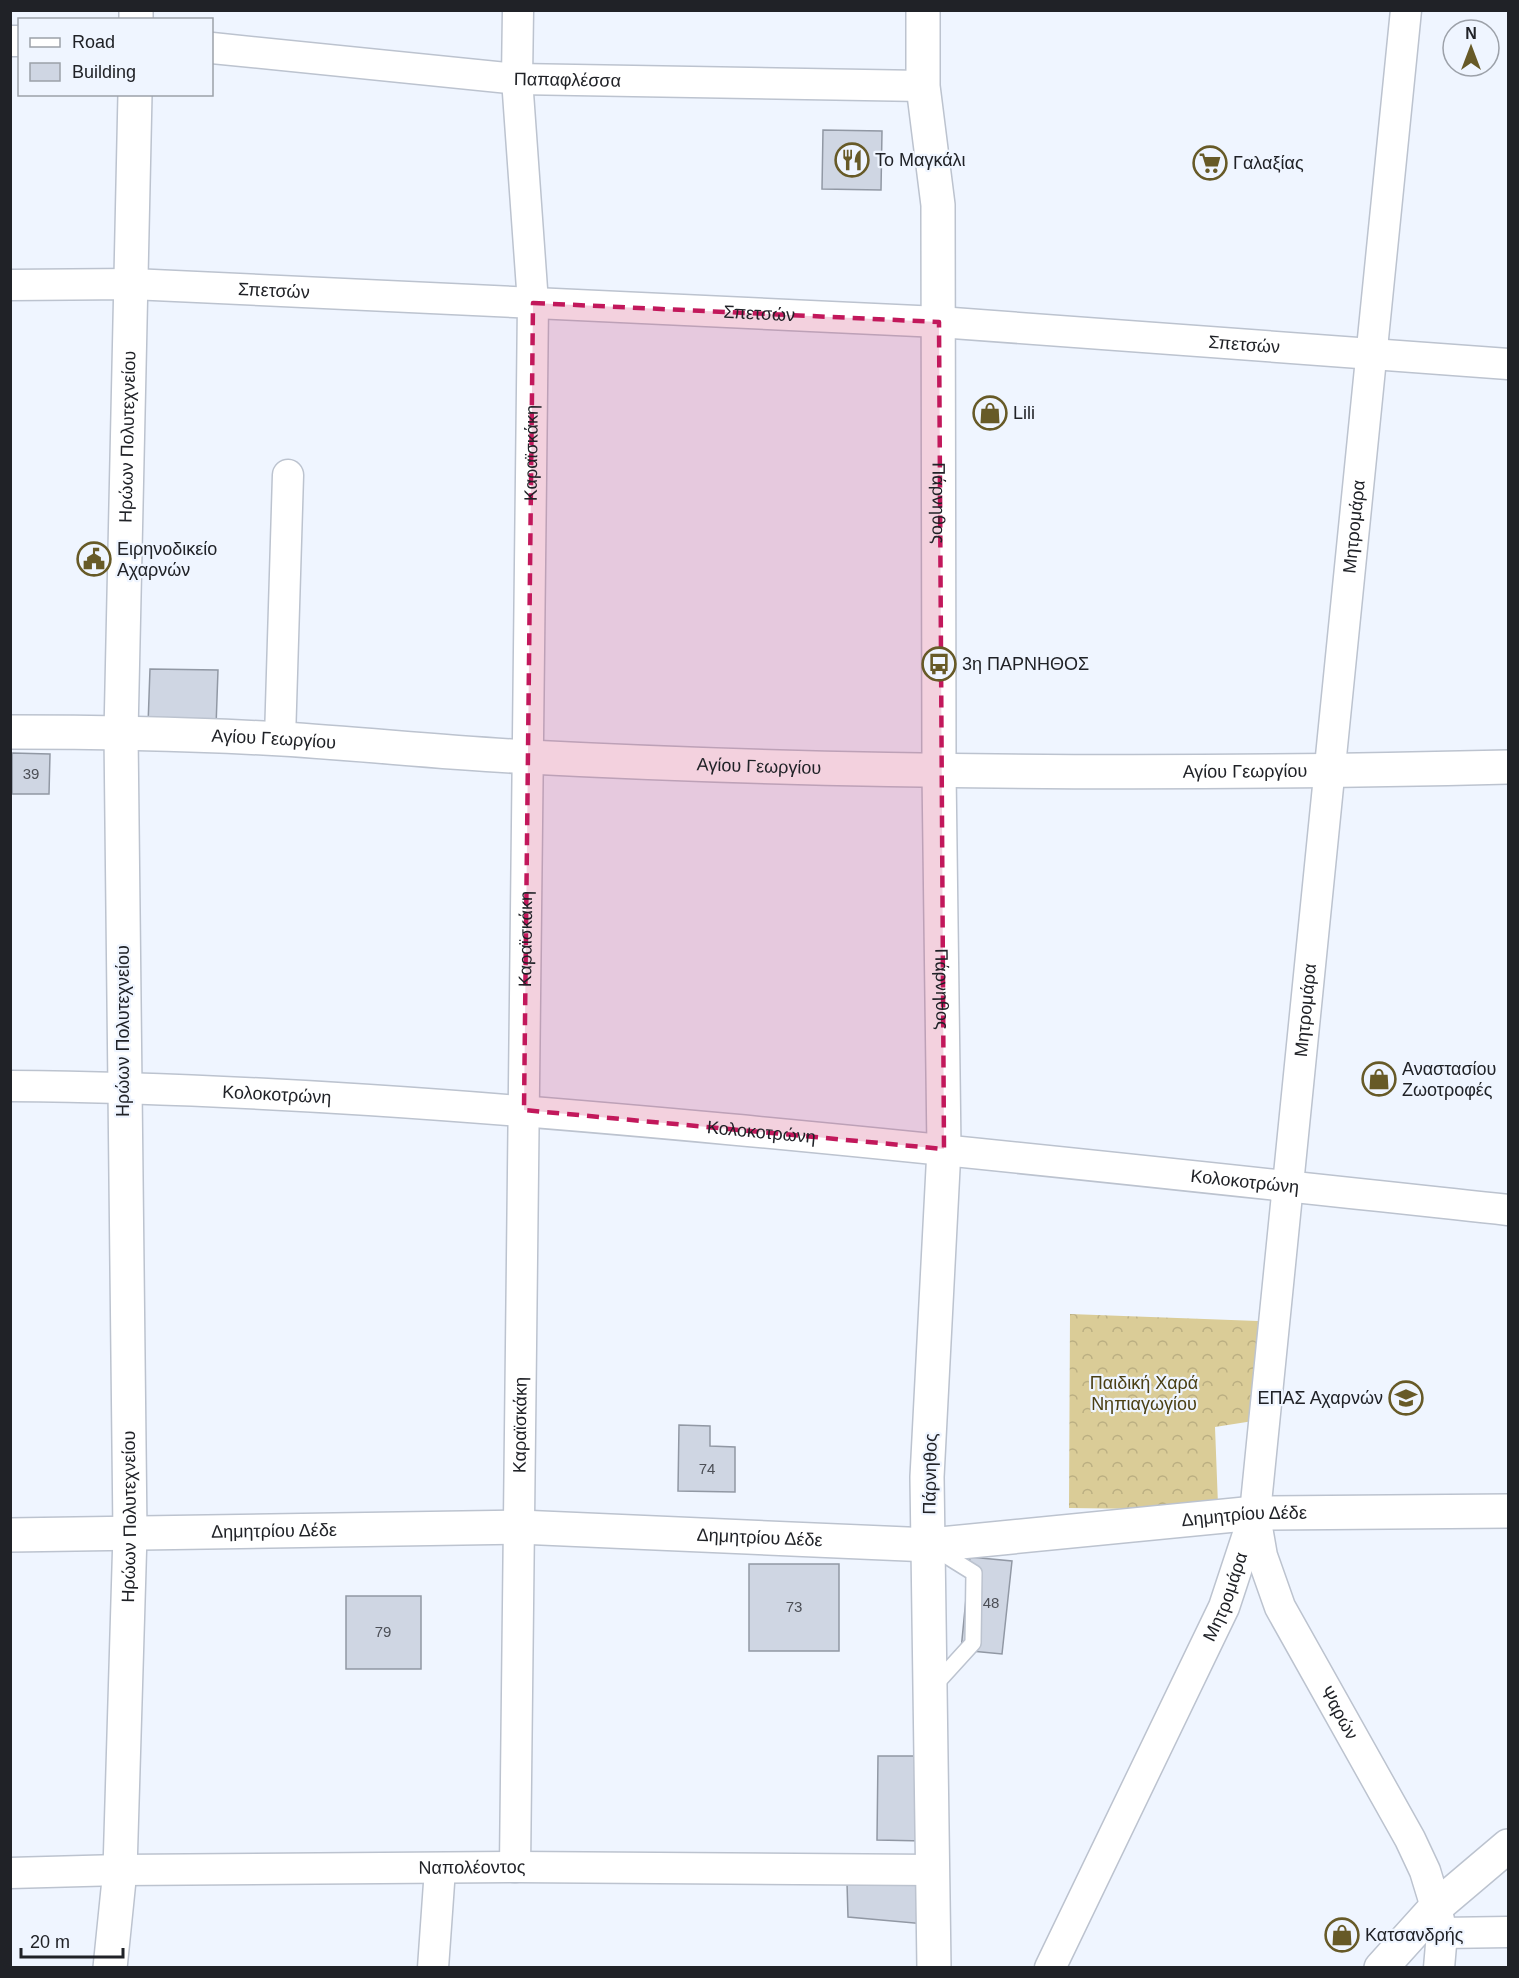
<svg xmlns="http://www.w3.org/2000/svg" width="1519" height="1978" font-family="Helvetica,sans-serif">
<defs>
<pattern id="forest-crowns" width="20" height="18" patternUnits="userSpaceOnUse" patternTransform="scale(1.5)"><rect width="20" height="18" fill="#dacc97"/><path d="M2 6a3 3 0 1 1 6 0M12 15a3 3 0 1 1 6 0" fill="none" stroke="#bbaf82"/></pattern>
</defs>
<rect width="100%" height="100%" fill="#eff5ff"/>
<!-- forest -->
<path fill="url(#forest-crowns)" d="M1070 1314 1258 1321 1253 1421 1215 1427 1218 1505 1144 1509 1069 1508Z"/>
<!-- building -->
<path fill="#cfd6e3" stroke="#9198a4" stroke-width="1.5" d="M823 130 882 131 881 190 822 189Z
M150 669 218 670 216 727 148 725Z
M12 753 50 754 49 794H12Z
M679 1425 710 1426V1446L735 1447V1492L678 1491Z
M970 1557 1012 1561 1002 1654 961 1650Z
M749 1564H839V1651H749Z
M346 1596H421V1669H346Z
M878 1756H924V1841L877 1840Z
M923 1879 925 1924 848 1917 847 1883Z"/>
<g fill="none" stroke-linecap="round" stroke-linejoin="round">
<defs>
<path id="service" d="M933 1687 973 1643 974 1573 937 1550"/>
<g id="minor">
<path d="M10 41H20"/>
<path id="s1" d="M212 48 517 79 923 86"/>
<path id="s2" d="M10 285 132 284 939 322 1508 364"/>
<path d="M280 739 288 475"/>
<path id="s3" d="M10 1086C250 1088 489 1107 727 1129 988 1153 1248 1182 1508 1210"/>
<path id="s4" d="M1255 1516 1262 1556 1280 1607 1410 1839 1425 1871 1436 1907 1442 1933 1439 1968"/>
<path id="s5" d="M515 1867 533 303 517 79 518 10"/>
<path id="s6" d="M10 1873 120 1870 515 1867 933 1870"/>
<path d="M1442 1933 1508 1932"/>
<path d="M433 1968 440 1869"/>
<path id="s7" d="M1050 1968 1224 1607 1255 1513 1406 10"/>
</g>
<g id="tertiary">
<path id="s8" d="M923 10V86L938 205 939 772 944 1149 927 1477 934 1968"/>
<path d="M136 20V10"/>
<path id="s9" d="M10 732C101 732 191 734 282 739 364 744 447 753 529 757 856 774 1182 775 1508 767"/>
<path id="s10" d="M10 1535 519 1527 930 1545 1255 1513 1508 1511"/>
<path id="s11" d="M110 1968 120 1870 130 1534 121 733 135 94"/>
<path d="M1381 1968 1436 1907 1508 1846"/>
</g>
</defs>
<!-- service casing -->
<use href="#service" stroke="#bcc3cf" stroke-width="18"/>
<!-- minor casing -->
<use href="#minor" stroke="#bcc3cf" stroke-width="33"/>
<!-- tertiary casing -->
<use href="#tertiary" stroke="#bcc3cf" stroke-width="36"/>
<!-- service -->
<use href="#service" stroke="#fff" stroke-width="15"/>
<!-- minor -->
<use href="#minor" stroke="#fff" stroke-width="30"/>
<!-- tertiary -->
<use href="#tertiary" stroke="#fff" stroke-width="33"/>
</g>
<!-- marked area -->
<path fill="#c2185b" fill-opacity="0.2" stroke="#c2185b" stroke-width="4.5" stroke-dasharray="12 8" stroke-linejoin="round" d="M533 303 939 322 944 1149 524 1110Z"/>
<!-- icons -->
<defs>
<symbol id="restaurant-ring" viewBox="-11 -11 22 22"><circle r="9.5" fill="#eff5ff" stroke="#675a27" stroke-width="1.5"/><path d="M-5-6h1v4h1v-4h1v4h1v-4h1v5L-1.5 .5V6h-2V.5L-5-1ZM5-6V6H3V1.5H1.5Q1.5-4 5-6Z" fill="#675a27"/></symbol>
<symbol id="supermarket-ring" viewBox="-11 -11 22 22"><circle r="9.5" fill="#eff5ff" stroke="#675a27" stroke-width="1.5"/><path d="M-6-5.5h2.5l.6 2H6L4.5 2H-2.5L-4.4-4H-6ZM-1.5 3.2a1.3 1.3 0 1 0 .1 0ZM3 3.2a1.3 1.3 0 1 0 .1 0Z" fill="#675a27"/></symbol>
<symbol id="shop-ring" viewBox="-11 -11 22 22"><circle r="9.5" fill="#eff5ff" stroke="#675a27" stroke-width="1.5"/><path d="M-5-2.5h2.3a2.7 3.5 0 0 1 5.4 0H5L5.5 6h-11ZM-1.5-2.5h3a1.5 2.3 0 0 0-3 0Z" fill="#675a27"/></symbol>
<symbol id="civic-ring" viewBox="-11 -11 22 22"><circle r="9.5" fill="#eff5ff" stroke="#675a27" stroke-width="1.5"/><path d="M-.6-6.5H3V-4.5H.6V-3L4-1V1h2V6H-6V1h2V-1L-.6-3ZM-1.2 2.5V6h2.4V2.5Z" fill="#675a27"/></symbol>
<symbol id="bus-ring" viewBox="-11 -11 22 22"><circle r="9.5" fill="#eff5ff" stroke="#675a27" stroke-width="1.5"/><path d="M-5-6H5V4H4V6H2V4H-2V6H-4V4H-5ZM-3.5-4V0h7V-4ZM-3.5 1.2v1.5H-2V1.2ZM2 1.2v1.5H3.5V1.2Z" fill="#675a27"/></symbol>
<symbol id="school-ring" viewBox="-11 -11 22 22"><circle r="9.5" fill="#eff5ff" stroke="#675a27" stroke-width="1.5"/><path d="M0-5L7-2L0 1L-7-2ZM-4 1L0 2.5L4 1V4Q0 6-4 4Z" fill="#675a27"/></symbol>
</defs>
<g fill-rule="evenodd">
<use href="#restaurant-ring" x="833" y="141" width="38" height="38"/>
<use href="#supermarket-ring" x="1191" y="144" width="38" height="38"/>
<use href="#shop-ring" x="971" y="394" width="38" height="38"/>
<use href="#civic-ring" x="75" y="540" width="38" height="38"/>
<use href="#bus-ring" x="920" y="645" width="38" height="38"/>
<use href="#shop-ring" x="1360" y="1060" width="38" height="38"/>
<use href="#school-ring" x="1387" y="1379" width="38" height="38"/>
<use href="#shop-ring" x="1323" y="1916" width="38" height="38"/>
</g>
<g text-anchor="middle" stroke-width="4.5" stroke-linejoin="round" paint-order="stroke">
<!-- number labels -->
<g font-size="15" fill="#4c4f56">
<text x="31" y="779">39</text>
<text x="707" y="1474">74</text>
<text x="991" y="1608">48</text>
<text x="794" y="1612">73</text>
<text x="383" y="1637">79</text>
</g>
<!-- street labels -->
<g font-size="18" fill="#202227" stroke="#eff5ff">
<text dy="6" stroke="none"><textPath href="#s1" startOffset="357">Παπαφλέσσα</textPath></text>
<text dy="6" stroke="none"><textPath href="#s2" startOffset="264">Σπετσών</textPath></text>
<text dy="6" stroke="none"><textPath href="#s2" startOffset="750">Σπετσών</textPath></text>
<text dy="6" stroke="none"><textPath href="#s2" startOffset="1236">Σπετσών</textPath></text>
<text dy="6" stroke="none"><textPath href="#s11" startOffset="1532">Ηρώων Πολυτεχνείου</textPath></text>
<text dy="6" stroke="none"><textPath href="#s5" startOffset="1414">Καραϊσκάκη</textPath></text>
<text dy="6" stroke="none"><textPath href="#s8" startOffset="494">Πάρνηθος</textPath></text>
<text dy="6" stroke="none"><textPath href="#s7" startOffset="1491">Μητρομάρα</textPath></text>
<text dy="6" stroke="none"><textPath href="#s9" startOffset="264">Αγίου Γεωργίου</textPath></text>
<text dy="6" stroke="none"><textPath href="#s9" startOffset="750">Αγίου Γεωργίου</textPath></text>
<text dy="6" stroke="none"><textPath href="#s9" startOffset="1236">Αγίου Γεωργίου</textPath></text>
<text dy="6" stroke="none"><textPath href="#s5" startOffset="928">Καραϊσκάκη</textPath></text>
<text dy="6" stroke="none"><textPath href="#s8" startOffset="980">Πάρνηθος</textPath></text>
<text dy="6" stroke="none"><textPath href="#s7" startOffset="1005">Μητρομάρα</textPath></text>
<text transform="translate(123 1031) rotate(-90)" y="6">Ηρώων Πολυτεχνείου</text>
<text dy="6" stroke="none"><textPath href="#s3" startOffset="267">Κολοκοτρώνη</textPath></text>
<text dy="6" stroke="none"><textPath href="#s3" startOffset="753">Κολοκοτρώνη</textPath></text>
<text dy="6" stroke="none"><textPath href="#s3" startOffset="1239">Κολοκοτρώνη</textPath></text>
<text dy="6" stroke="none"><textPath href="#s5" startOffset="442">Καραϊσκάκη</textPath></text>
<text transform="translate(930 1474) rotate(-89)" y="6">Πάρνηθος</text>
<text dy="6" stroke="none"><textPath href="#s11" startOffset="452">Ηρώων Πολυτεχνείου</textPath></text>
<text dy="6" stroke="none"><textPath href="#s10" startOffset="1236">Δημητρίου Δέδε</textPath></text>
<text dy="6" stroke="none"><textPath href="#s10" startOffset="264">Δημητρίου Δέδε</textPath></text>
<text dy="6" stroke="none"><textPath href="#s10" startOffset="750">Δημητρίου Δέδε</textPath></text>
<text dy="6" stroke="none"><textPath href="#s7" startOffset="411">Μητρομάρα</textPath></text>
<text dy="6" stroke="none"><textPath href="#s4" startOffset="216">Ψαρών</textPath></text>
<text dy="6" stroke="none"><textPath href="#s6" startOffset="462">Ναπολέοντος</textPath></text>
</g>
<!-- poi labels -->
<g font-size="18" fill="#202227" stroke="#eff5ff" text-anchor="start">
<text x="875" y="166">Το Μαγκάλι</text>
<text x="1233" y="169">Γαλαξίας</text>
<text x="1013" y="419">Lili</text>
<text x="117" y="555">Ειρηνοδικείο<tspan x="117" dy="21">Αχαρνών</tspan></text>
<text x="962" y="670">3η ΠΑΡΝΗΘΟΣ</text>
<text x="1402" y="1075">Αναστασίου<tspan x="1402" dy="21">Ζωοτροφές</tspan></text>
<text x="1383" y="1404" text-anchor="end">ΕΠΑΣ Αχαρνών</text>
<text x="1365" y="1941">Κατσανδρής</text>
</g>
<!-- park labels -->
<g font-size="18" fill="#4a3f13" stroke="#eff5ff">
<text x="1144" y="1389">Παιδική Χαρά<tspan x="1144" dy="21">Νηπιαγωγίου</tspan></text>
</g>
</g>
<!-- border -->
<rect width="1519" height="1978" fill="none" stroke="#202227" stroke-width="24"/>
<!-- legend -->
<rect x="18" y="18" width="195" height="78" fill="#eff5ff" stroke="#9ca1a9" stroke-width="1.5"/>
<rect x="30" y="38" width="30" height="9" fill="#ffffff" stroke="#9ca1a9" stroke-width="1.5"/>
<text x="72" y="48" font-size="18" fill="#202227">Road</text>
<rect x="30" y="63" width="30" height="18" fill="#cfd6e3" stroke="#9ca1a9" stroke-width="1.5"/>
<text x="72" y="78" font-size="18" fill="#202227">Building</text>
<!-- north arrow -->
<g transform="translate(1471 48)"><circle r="28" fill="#eff5ff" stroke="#9ca1a9" stroke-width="1.5"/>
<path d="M0-4.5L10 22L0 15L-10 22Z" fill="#675a27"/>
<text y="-9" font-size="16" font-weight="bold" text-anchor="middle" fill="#202227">N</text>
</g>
<!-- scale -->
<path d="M21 1948v9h102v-9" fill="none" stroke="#202227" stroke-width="3"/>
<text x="30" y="1948" font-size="18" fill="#202227" stroke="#eff5ff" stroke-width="4.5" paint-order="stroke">20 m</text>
</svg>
